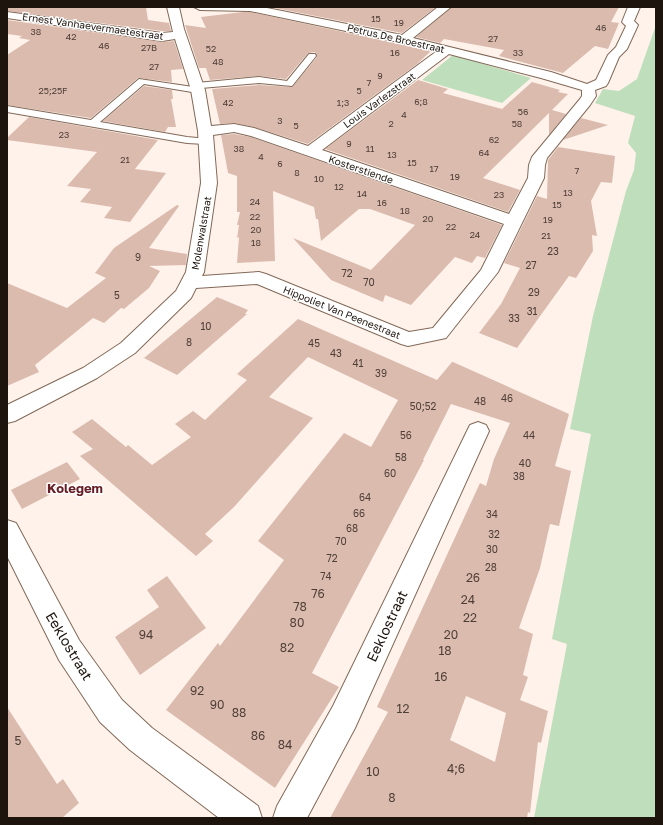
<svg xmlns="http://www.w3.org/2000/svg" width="663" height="825" font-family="'Golos Text',sans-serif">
<rect width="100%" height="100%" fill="#fef2ea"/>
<!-- green -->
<path fill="#bfdebb" d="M656 25V818H534L567 644 552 639 591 434 570 429 593 316 626 191 634 170 636 153 628 143 635 116 595 103 603 89 619 91 637 79Z
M453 55 531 78 502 103 422 80Z"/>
<!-- building -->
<path fill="#dcbbaf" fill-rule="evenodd" d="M7 7H84L93 8 94 7H146L148 20 169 23 171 31H162L7 11Z
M270 7H436L402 33Z
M452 7H619L611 22 619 23 608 49 595 46 563 73 499 56 504 50 444 39 440 43 416 37Z
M243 12H250L431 51 417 64 308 144 254 127 234 123 220 124 212 89 259 85 292 87 317 57 315 52 308 53 286 79 259 76 210 80 206 68H199L185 25 206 28 201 17Z
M7 20 162 42 174 41 183 69 171 70 172 82 138 78 91 118 7 105V55L30 40 19 38 22 36 7 34Z
M418 80 448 89 443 93 502 109 532 82 560 90 558 92 568 94 552 110 566 114 549 135V113L483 178 520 190 508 212 325 149Z
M144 86 172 90 173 99H171L176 127H168L165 132 103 121Z
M29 117 158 140 135 169 166 173 130 222 104 218 112 207 80 202 91 189 67 186 97 152 7 140V138Z
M581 118 608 125 563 140Z
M234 134 251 137 502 225 485 258 477 256 472 263 455 257 411 305 385 295 383 302 331 280 293 238 371 270 415 225 370 209H359L321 241 318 219H316L314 207 273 191 275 261 237 263 239 237 237 238 239 225H237L240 212H237V176L228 173 221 135Z
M558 147 615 156 612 183 601 182 591 201 597 236 592 235 593 251 576 278 569 276 517 348 479 333 501 304 520 268 504 263 537 196 547 199 548 160Z
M177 205 179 206 149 248 187 254 186 265 149 266 160 271 149 288 124 309 121 308 104 323 93 318 35 365 39 372 7 386V283L67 308 106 278 95 273 114 248Z
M217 297 248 310 245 314H247L177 375 144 358Z
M298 319 437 380 452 362H453L569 414 555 466 571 471 559 526 550 524 540 568 519 628 533 634 523 675 528 677 520 700 548 711 541 743 538 742 530 813 528 812 527 818H330L388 712 377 707 480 483 486 486 494 459 510 423 451 404 423 460H424L312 673 339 687 275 788 166 710 218 643 220 646 284 560 258 541 344 433 371 447 398 400 308 357 269 397 313 418 234 507 205 534 213 541 196 556 80 456 93 449 72 432 92 419 126 447 128 445 152 465 191 437 175 424 193 411 205 420 247 380 237 374ZM466 696 506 713 495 762 450 740Z
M67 462 80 479 22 509 11 490Z
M167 576 206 628 140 675 115 637 159 607 147 590Z
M7 707 57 784 63 779 79 803 62 818H7Z"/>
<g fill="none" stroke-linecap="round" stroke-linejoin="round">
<defs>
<path id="service" d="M309 54H315L316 56 292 86 259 83 201 88 202 90 198 93 144 84 100 122 187 137 208 139 210 141 205 144 187 143 7 112V106L91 120 139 79 193 87 194 84 197 83 259 77 287 81Z"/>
<path id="minor" d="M167 7H179L184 29 205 90 211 126 234 124 254 128 308 146 437 51 403 43 250 11 200 10 194 7H262L402 35 438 7H451L413 38 551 72 587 84 596 80 608 55 616 47 626 26 622 22 628 7H640L634 21 638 25 627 49 619 57 608 83 606 86 595 90 596 96 590 105 547 158 545 165 544 178 498 272 446 338 408 346 401 344 257 284 196 288 191 298 135 353 97 378 15 421 7 423V405L83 368 121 343 176 291 186 272 201 183 198 131 191 90 175 39 162 41 7 18V12L162 33 173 32ZM449 54 541 78 582 90V96L580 99 532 157 529 165 528 178 509 214 322 150ZM234 132 251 136 504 224 481 270 433 328 409 332 266 274 259 272 202 276 204 272 217 183 213 135Z
M478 422 486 425 489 431 355 728 307 818H273L277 806 333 706 467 431 470 425Z"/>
<path id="tertiary" d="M7 520 16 523 79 640 122 700 152 728 258 806 262 818H219L130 750 100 722 59 660 7 556Z"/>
</defs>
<!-- service casing -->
<use href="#service" stroke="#826958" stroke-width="2"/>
<!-- minor casing -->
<use href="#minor" stroke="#826958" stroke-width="2"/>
<!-- tertiary casing -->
<use href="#tertiary" stroke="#826958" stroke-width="2"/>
<!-- service -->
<use href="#service" fill="#fff" fill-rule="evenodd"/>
<!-- minor -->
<use href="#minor" fill="#fff" fill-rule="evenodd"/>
<!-- tertiary -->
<use href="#tertiary" fill="#fff" fill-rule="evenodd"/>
</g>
<g text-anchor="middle" stroke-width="3" stroke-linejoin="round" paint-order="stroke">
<!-- far-number labels -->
<g font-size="9" fill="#4d3e36">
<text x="376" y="22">15</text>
<text x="399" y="26">19</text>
<text x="601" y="31">46</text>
<text x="36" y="35">38</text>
<text x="71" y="40">42</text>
<text x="493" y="42">27</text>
<text x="104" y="49">46</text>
<text x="149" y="51">27B</text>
<text x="211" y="52">52</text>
<text x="395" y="56">16</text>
<text x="518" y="56">33</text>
<text x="218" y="65">48</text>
<text x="154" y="70">27</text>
<text x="380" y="79">9</text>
<text x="369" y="86">7</text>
<text x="53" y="94">25;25F</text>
<text x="359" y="94">5</text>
<text x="421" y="105">6;8</text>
<text x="228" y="106">42</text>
<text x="343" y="106">1;3</text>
<text x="523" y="115">56</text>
<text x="404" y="118">4</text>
<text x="280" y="124">3</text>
<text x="391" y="127">2</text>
<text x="517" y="127">58</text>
<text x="296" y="129">5</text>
<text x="64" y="138">23</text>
<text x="494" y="143">62</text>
<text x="349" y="147">9</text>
<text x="239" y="152">38</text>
<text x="370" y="152">11</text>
<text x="484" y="156">64</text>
<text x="392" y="158">13</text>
<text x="261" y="160">4</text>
<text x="125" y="163">21</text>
<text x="412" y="166">15</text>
<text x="280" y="167">6</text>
<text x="434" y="172">17</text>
<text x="577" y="174">7</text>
<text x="297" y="176">8</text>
<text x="455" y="180">19</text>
<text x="319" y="182">10</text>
<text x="339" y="190">12</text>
<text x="568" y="196">13</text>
<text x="362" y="197">14</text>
<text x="499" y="198">23</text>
<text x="255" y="205">24</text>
<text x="382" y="206">16</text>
<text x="557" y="208">15</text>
<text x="405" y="214">18</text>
<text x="255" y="220">22</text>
<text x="428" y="222">20</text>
<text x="548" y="223">19</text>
<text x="451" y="230">22</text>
<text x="256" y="233">20</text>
<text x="475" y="238">24</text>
<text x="546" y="239">21</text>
<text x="256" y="246">18</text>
</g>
<!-- far-street labels -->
<g font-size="10" fill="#1d140d" stroke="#fff">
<text transform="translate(93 26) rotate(8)" y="4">Ernest Vanhaevermaetestraat</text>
<text transform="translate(396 38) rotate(13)" y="4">Petrus De Broestraat</text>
<text transform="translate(379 100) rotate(-36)" y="4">Louis Varlezstraat</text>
<text transform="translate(361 169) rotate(19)" y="4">Kosterstiende</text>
<text transform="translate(201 233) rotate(-80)" y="4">Molenwalstraat</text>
<text transform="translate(342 312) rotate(22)" y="4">Hippoliet Van Peenestraat</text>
</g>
<!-- number labels -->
<g font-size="10" fill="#4d3e36">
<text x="553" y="255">23</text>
<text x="138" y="261">9</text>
<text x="531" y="269">27</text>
<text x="347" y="277">72</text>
<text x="369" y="286">70</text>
<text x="534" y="296">29</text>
<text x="117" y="299">5</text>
<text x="532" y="315">31</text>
<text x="514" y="322">33</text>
<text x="206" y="330">10</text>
<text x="189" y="346">8</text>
<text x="314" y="347">45</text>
<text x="336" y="357">43</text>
<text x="358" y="367">41</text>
<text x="381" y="377">39</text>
<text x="507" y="402">46</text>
<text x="480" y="405">48</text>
<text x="423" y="410">50;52</text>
<text x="406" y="439">56</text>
<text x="529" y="439">44</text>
<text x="401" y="461">58</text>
<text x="525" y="467">40</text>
<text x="390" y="477">60</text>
<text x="519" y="480">38</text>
<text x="365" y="501">64</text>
<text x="359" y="517">66</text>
<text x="492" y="518">34</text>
<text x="352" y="532">68</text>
<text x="494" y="538">32</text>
<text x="341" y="545">70</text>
<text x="492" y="553">30</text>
<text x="332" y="562">72</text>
<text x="491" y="571">28</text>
<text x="326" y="580">74</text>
</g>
<!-- near-number labels -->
<g font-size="12" fill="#4d3e36">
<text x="473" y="582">26</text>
<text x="318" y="598">76</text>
<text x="468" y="604">24</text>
<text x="300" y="611">78</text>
<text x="470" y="622">22</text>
<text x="297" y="627">80</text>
<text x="146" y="639">94</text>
<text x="451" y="639">20</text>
<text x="287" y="652">82</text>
<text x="445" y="655">18</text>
<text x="441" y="681">16</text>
<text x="197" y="695">92</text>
<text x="217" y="709">90</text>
<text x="403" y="713">12</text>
<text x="239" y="717">88</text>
<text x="258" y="740">86</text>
<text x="18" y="745">5</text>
<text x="285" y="749">84</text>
<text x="456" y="773">4;6</text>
<text x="373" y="776">10</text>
<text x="392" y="802">8</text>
</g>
<!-- neighbourhood labels -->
<g font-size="13" font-weight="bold" fill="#641e24" stroke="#fff">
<text x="75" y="493">Kolegem</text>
</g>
<!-- near-street labels -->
<g font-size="14" fill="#1d140d" stroke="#fff">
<text transform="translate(387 626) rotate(-65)" y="5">Eeklostraat</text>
<text transform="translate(69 646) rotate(59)" y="5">Eeklostraat</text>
</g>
</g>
<!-- border -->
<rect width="663" height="825" fill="none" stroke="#1d140d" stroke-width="16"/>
</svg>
